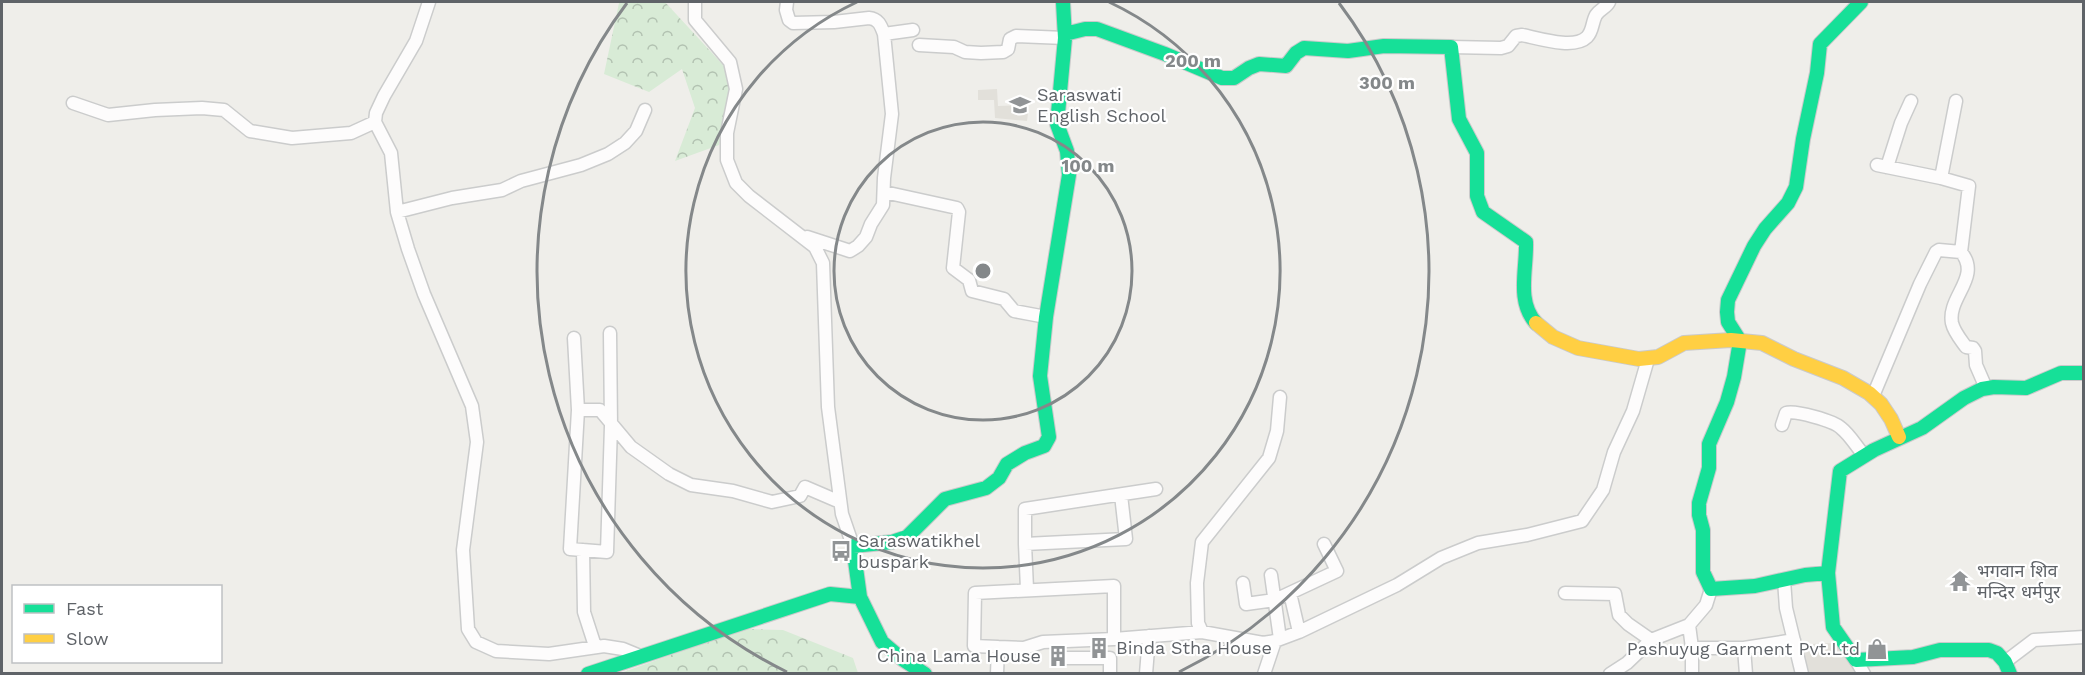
<svg xmlns="http://www.w3.org/2000/svg" width="2085" height="675" font-family="'Work Sans','Noto Sans Devanagari',sans-serif">
<defs>
<pattern id="forest-crowns" width="20" height="18" patternUnits="userSpaceOnUse" patternTransform="scale(1.5)"><rect width="20" height="18" fill="#d8ebd6"/><path d="M2 6a3 3 0 1 1 6 0M12 15a3 3 0 1 1 6 0" fill="none" stroke="#b2c2b1"/></pattern>
</defs>
<rect width="100%" height="100%" fill="#efeeea"/>
<!-- education -->
<path fill="#e2e0da" d="M997 89 998 106 1029 105 1027 121 995 118 994 100H978V90Z
M1824 643 1846 644 1858 673H1807L1801 645Z"/>
<!-- forest -->
<path fill="url(#forest-crowns)" d="M628 2H665L724 66 730 90 719 145 675 161 695 108 682 69 649 92 604 74 619 3Z
M743 629 783 630 853 658 858 673 618 674Z"/>
<g fill="none" stroke-linecap="round" stroke-linejoin="round">
<defs>
<path id="street" d="M429 2 416 41 384 96 376 113 375 122 391 153 397 212 408 249 424 294 472 406 477 442 463 550 468 629 476 642 496 651 549 654 604 646 623 649 640 656
M695 2V20L730 62 736 89 727 133V160L736 183 749 196 815 247 823 263 828 407 842 514 853 546
M787 2 786 10 789 20 793 23 834 22 869 18C879 19 881 26 884 34L892 114 884 178 883 205 871 224 866 237 858 246 850 251 807 237
M884 34 913 30
M919 45 954 47 965 52 981 53 1003 52 1008 49 1010 39 1016 36 1065 38
M1451 47 1501 48 1508 46 1516 36 1522 35C1538 38 1574 50 1587 37 1593 31 1592 22 1596 15 1600 9 1606 8 1609 2
M73 103 108 115 155 110 202 108 224 110 250 131 292 138 351 133 375 122
M1887 167 1901 123 1911 101
M1941 178 1956 101
M884 192 957 208 959 212 953 268 969 280 972 291 1004 299 1014 311 1046 317
M397 212 452 198 502 190 521 181 581 165 608 154 625 143 636 131 645 110
M1961 252C1982 277 1947 297 1952 323 1954 332 1961 340 1966 347L1973 348 1975 351 1976 365 1986 388
M574 338 578 410 570 549 607 552 611 426 610 333
M1873 396 1920 284 1936 252 1939 250 1961 252 1969 186 1941 178 1877 165
M1280 397 1277 431 1269 458 1202 542 1197 583 1198 623 1202 632 1263 643 1275 641 1299 632 1397 585 1441 558 1478 543 1527 535 1582 521 1603 490 1614 452 1633 411 1648 359
M578 410H600L631 447 669 474 691 485 733 491 772 502 800 496 805 487 840 502
M1782 425 1786 413C1795 410 1834 421 1841 428 1850 435 1856 446 1863 454
M1025 544V509L1156 489
M583 550 584 612 595 646
M1271 575 1280 639
M1784 580 1786 608 1802 674
M1243 583 1246 604 1275 600 1337 571 1324 544
M1027 589 1025 544 1126 539 1121 495
M1290 593 1299 632
M1565 593 1615 594 1619 615 1628 624 1651 640
M1689 625 1692 648V674
M998 647 974 646 975 593 1114 586V639
M1692 648H1744L1794 640
M1744 648 1746 674
M1065 658H1110V674
M1856 660 1864 674
M2005 662 2034 640 2084 637
M997 674 998 647 1024 648 1043 642 1114 639 1202 632
M1146 674 1149 636
M1264 674 1275 641
M1610 674 1627 663 1651 640 1689 625 1706 605 1711 589"/>
<path id="fast" d="M1065 34 1085 29H1097L1165 54 1222 78H1234L1249 68 1259 64 1286 66 1296 53 1304 48 1348 51 1384 46 1451 47 1459 119 1477 153V196L1483 212 1526 242C1527 269 1516 301 1536 323
M1828 573 1805 575 1755 586 1711 589 1703 572V530L1699 515V503L1709 468V444L1727 402 1734 377 1740 341 1728 322 1727 312 1728 300 1754 246 1765 229 1788 203 1796 187 1803 139 1817 73 1820 44 1861 2
M588 674 830 594 860 597
M925 674 902 659 882 642 860 597 853 546 892 542 907 537 945 499 986 488 999 478 1007 464 1025 453 1044 446 1049 437 1040 376 1046 317 1069 175 1067 151 1057 124 1065 38 1063 2
M2010 674 2005 662 1997 653 1989 650H1940L1913 657 1856 660 1833 627 1828 573 1840 471 1874 450 1922 428 1964 398 1982 389 1994 387 2026 388 2061 373H2084"/>
<path id="slow" d="M1536 323 1553 337 1578 348 1639 359 1658 357 1684 343 1731 340 1762 343 1794 359 1843 378 1869 393 1881 404 1891 419 1899 437"/>
</defs>
<!-- street casing -->
<use href="#street" stroke="#cbcccc" stroke-width="15"/>
<!-- fast casing -->
<use href="#fast" stroke="#cacacb" stroke-width="16"/>
<!-- slow casing -->
<use href="#slow" stroke="#cacacb" stroke-width="16"/>
<!-- street -->
<use href="#street" stroke="#fdfcfc" stroke-width="12"/>
<!-- fast -->
<use href="#fast" stroke="#16e098" stroke-width="14"/>
<!-- slow -->
<use href="#slow" stroke="#ffcf43" stroke-width="14"/>
</g>
<!-- distance rings -->
<g fill="none" stroke="#84888a" stroke-width="3">
<circle cx="983" cy="271" r="149"/>
<path d="M1109 2A297 297 0 1 1 857 2"/>
<path d="M787 672A446 446 0 0 1 627 3M1339 3A446 446 0 0 1 1179 672"/>
</g>
<!-- icons -->
<defs>
<symbol id="school-bare" viewBox="-9 -9 18 18"><path d="M0-5L7-2L0 1L-7-2ZM-4 1L0 2.5L4 1V4Q0 6-4 4Z" fill="#919496" stroke="#fff" stroke-width="2.5" paint-order="stroke"/></symbol>
<symbol id="bus-bare" viewBox="-9 -9 18 18"><path d="M-5-6H5V4H4V6H2V4H-2V6H-4V4H-5ZM-3.5-4V0h7V-4ZM-3.5 1.2v1.5H-2V1.2ZM2 1.2v1.5H3.5V1.2Z" fill="#919496" stroke="#fff" stroke-width="2.5" paint-order="stroke"/></symbol>
<symbol id="temple-bare" viewBox="-9 -9 18 18"><path d="M0-6L5-2H3V0L6.5 2.5H4V6H1.5V3h-3V6H-4V2.5H-6.5L-3 0V-2H-5Z" fill="#919496" stroke="#fff" stroke-width="2.5" paint-order="stroke"/></symbol>
<symbol id="building-bare" viewBox="-9 -9 18 18"><path d="M-4-6H4V6H1V3H-1V6H-4ZM-2.5-4.3h1.7v1.8h-1.7ZM.8-4.3h1.7v1.8H.8ZM-2.5-1h1.7V.8h-1.7ZM.8-1h1.7V.8H.8Z" fill="#919496" stroke="#fff" stroke-width="2.5" paint-order="stroke"/></symbol>
<symbol id="shop-bare" viewBox="-9 -9 18 18"><path d="M-5-2.5h2.3a2.7 3.5 0 0 1 5.4 0H5L5.5 6h-11ZM-1.5-2.5h3a1.5 2.3 0 0 0-3 0Z" fill="#919496" stroke="#fff" stroke-width="2.5" paint-order="stroke"/></symbol>
</defs>
<g fill-rule="evenodd">
<use href="#school-bare" x="1005" y="90" width="30" height="30"/>
<use href="#bus-bare" x="826" y="536" width="30" height="30"/>
<use href="#temple-bare" x="1945" y="566" width="30" height="30"/>
<use href="#building-bare" x="1084" y="633" width="30" height="30"/>
<use href="#shop-bare" x="1862" y="634" width="30" height="30"/>
<use href="#building-bare" x="1043" y="641" width="30" height="30"/>
</g>
<g text-anchor="middle" stroke-width="4.5" stroke-linejoin="round" paint-order="stroke">
<!-- poi labels -->
<g font-size="18" fill="#5f6368" stroke="#fff" text-anchor="start">
<text x="1037" y="101">Saraswati<tspan x="1037" dy="21">English School</tspan></text>
<text x="858" y="547">Saraswatikhel<tspan x="858" dy="21">buspark</tspan></text>
<text x="1977" y="577">भगवान शिव<tspan x="1977" dy="21">मन्दिर धर्मपुर</tspan></text>
<text x="1116" y="654">Binda Stha House</text>
<text x="1860" y="655" text-anchor="end">Pashuyug Garment Pvt.Ltd</text>
<text x="1041" y="662" text-anchor="end">China Lama House</text>
</g>
</g>
<circle cx="983" cy="271" r="9" fill="#84888a" stroke="#fff" stroke-width="3"/>
<g font-size="18" text-anchor="middle" font-weight="bold" fill="#84888a" stroke="#fff" stroke-width="4.5" stroke-linejoin="round" paint-order="stroke">
<text x="1193" y="67">200 m</text>
<text x="1387" y="89">300 m</text>
<text x="1088" y="172">100 m</text>
</g>
<!-- border -->
<rect width="2085" height="675" fill="none" stroke="#5f6368" stroke-width="6"/>
<!-- legend -->
<rect x="12" y="585" width="210" height="78" fill="#ffffff" stroke="#bfc1c3" stroke-width="1.5"/>
<rect x="24" y="604" width="30" height="9" fill="#16e098" stroke="#bfc1c3" stroke-width="1.5"/>
<text x="66" y="615" font-size="18" fill="#5f6368">Fast</text>
<rect x="24" y="634" width="30" height="9" fill="#ffcf43" stroke="#bfc1c3" stroke-width="1.5"/>
<text x="66" y="645" font-size="18" fill="#5f6368">Slow</text>
</svg>
